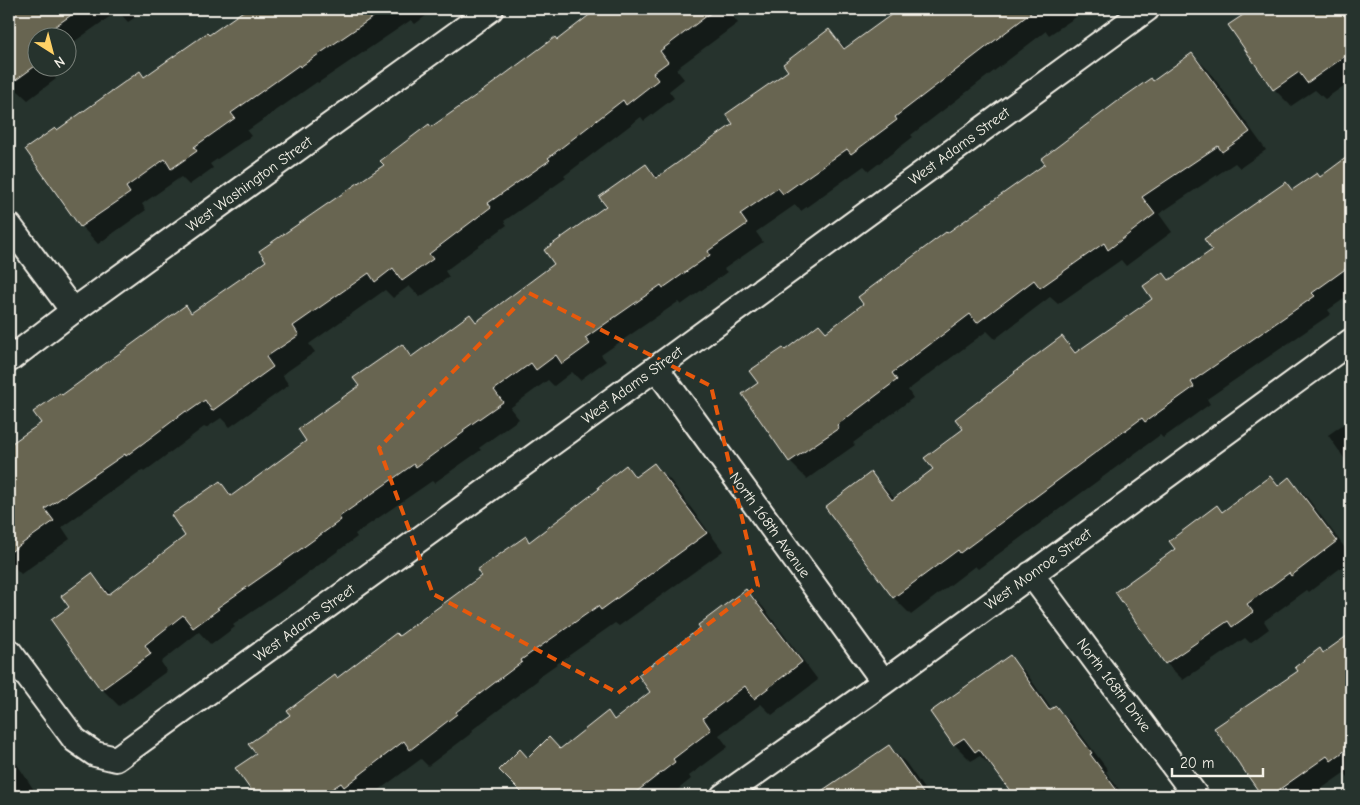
<svg xmlns="http://www.w3.org/2000/svg" width="1360" height="805" font-family="'Comic Neue',sans-serif">
<rect width="100%" height="100%" fill="#26332d"/>
<filter id="ink" filterUnits="userSpaceOnUse"><feTurbulence type="fractalNoise" baseFrequency=".02" numOctaves="2"/><feDisplacementMap in="SourceGraphic" scale="10" xChannelSelector="R" yChannelSelector="G"/><feConvolveMatrix kernelMatrix="1 2 1 2 8 2 1 2 1" color-interpolation-filters="sRGB"/></filter>
<g filter="url(#ink)">
<!-- shadow -->
<path fill="#0007" d="M9 9H148L128 22 118 11 68 46V38H38V68H48L56 79 28 100 18 91 9 98Z
M248 9H435L415 24 411 20 318 83 317 82 247 131 251 136 210 164 213 168 189 185 181 177 142 204 146 210 98 244 81 226 27 149 57 131 140 72 145 78 209 37Z
M599 9H727L738 23 676 69 684 79 669 91 674 98 644 121 641 117 564 176 566 178 504 221 507 225 445 271 449 277 420 297 409 286 393 298 385 290 309 344 315 352 282 375 289 385 230 427 221 418 206 428 204 427 144 472 142 470 62 527 70 539 21 574 9 562V447L43 423 62 397 185 306 192 313 268 261 431 129 557 41Z
M901 9H1088L1049 35 1046 31 911 135 913 137 869 171 864 166 801 211 795 205 756 232 763 242 724 269 727 272 681 305 678 302 601 355 606 361 580 380 572 372 554 386 548 380 510 408 519 419 479 448 481 450 434 483 432 481 355 534 357 537 300 579 233 625 235 627 211 645 199 632 161 662 167 671 119 706 102 689 70 607 92 575 111 594 187 536 220 482 233 496 308 442 402 345 413 357 470 315 477 322 555 264 646 165 659 178 735 125 829 31 847 49Z
M1254 9H1351V81L1325 99 1315 90 1291 106 1274 89 1230 26Z
M1192 54 1209 71 1266 150 1240 168 1235 163 1159 214 1172 232 1126 266 1121 260 1058 304 1050 297 995 339 987 331 908 390 913 398 853 443 855 445 807 479 790 462 743 394 759 383 785 352 827 333Z
M1351 155V294L1328 310 1331 314 1207 399 1210 404 1163 438 1160 435 978 569 975 566 911 615 894 598 826 508 871 474 895 499 934 470 965 430 1062 337 1077 353 1154 299 1163 273 1170 281 1213 250 1286 183 1294 191 1321 178Z
M1351 419V468L1328 435Z
M654 464 671 481 723 551 619 626 615 623 537 678 538 680 472 730 473 732 428 766 421 759 371 796H257L237 769 258 755 291 715 337 679 399 638 482 576 526 538 530 543 601 489 626 467 637 477Z
M1270 477 1279 486 1289 479 1306 496 1351 556V560L1309 592 1307 590 1264 621 1269 629 1250 643 1245 638 1183 680 1166 663 1177 550 1217 507 1223 513Z
M746 590 763 607 818 680 772 715 761 704 719 735 728 747 689 776 691 779 670 796H514L520 790 528 759 560 750 608 713 615 721 651 692 702 628Z
M1351 635V776L1349 778 1344 773 1311 796H1263L1216 729 1300 672 1320 650 1324 654Z
M1010 657 1027 674 1052 710 1056 707 1073 724 1108 770 1106 772 1124 796H1016L994 767 993 768 980 756 971 761 954 744 932 712Z
M889 746 906 763 929 796H816Z
M9 752 38 796H9Z"/>
<!-- building -->
<path fill="#686551" stroke="#f4f1e8" d="M9 9H80L28 45 38 58V64L9 85Z
M246 9H385L300 67 299 65 231 113 235 118 194 147 197 151 171 169 165 159 126 187 130 193 80 227 25 149 55 128 57 130 140 71 144 77 207 33 209 35Z
M597 9H716L660 51 668 62 653 73 658 80 626 105 623 100 548 158 550 160 488 203 491 207 429 254 433 259 402 281 393 268 375 282 369 273 293 326 299 335 266 357 273 367 212 411 205 400 188 412 186 411 126 456 125 454 45 509 54 521 9 553V445L41 423 33 412 60 393 62 395 186 305 191 313 266 261 259 251 384 165 380 161 429 124 431 127 488 87 555 37 557 40Z
M899 9H1036L895 117 897 120 851 154 847 149 783 194 778 188 740 214 747 224 708 251 710 255 663 288 661 285 585 338 590 344 562 364 556 355 536 370 531 363 494 390 503 402 463 430 464 432 416 467 414 464 339 517 341 520 283 562 217 608 219 609 193 628 183 615 145 645 151 654 101 690 51 620 69 607 61 596 92 573 108 595 185 536 171 515 220 481 231 496 306 441 298 429 359 386 353 378 402 344 411 357 470 314 476 322 554 264 544 250 606 206 599 197 646 164 656 178 733 124 726 114 788 71 783 64 829 29 844 49Z
M1252 9H1351V52L1307 83 1299 72 1273 90 1228 25Z
M1192 53 1250 132 1222 152 1218 146 1142 197 1155 214 1108 250 1104 243 1040 288 1034 280 977 323 970 314 892 373 897 380 837 425 839 428 789 462 742 394 758 383 749 371 783 348 785 350 819 324 826 332 863 304 858 297 946 232 947 233 1045 164 1041 159 1118 101 1151 78 1153 81Z
M1351 154V265L1312 293 1315 296 1191 382 1194 387 1145 422 1142 418 960 553 958 550 893 598 825 507 871 472 892 500 933 469 924 458 963 429 955 419 1015 373 1014 372 1062 336 1075 353 1152 299 1143 286 1163 272 1169 280 1212 250 1204 239 1286 182 1292 190 1317 173 1320 177Z
M654 463 707 533 601 610 598 606 521 660 522 662 456 712 457 714 410 750 404 741 344 787 341 783 321 796H255L235 768 256 754 248 744 290 715 287 711 335 675 337 678 396 633 399 636 481 576 477 570 526 536 529 542 599 489 598 487 626 465 635 477Z
M1270 476 1278 486 1289 477 1337 541 1291 576 1289 573 1247 604 1253 612 1232 627 1228 621 1165 664 1115 592 1175 549 1169 541 1217 505 1222 512Z
M746 589 802 662 754 699 745 686 703 718 711 730 673 759 675 762 631 796H525L499 770 520 749 528 758 549 737 560 749 608 711 614 720 650 692 638 675 700 628 698 625Z
M1351 633V746L1331 761 1327 756 1270 796H1262L1214 728 1298 671 1295 667 1320 648 1323 653Z
M1010 655 1049 710 1056 706 1092 753 1090 754 1121 796H1014L979 749 975 752 964 738 953 745 930 712Z
M889 745 925 796H814Z"/>
<g fill="none" stroke-linecap="round" stroke-linejoin="round">
<defs>
<path id="street" d="M9 225 73 311
M9 360 73 311 491 9
M656 368 884 682
M1031 574 1196 796
M9 651 75 740 95 754 116 759 656 368 1147 9
M723 796 884 682 1351 341"/>
</defs>
<!-- street casing -->
<use href="#street" stroke="#f4f1e8" stroke-width="28"/>
<!-- street -->
<use href="#street" stroke="#26332d" stroke-width="24"/>
</g>
</g>
<!-- marked area -->
<path fill="none" stroke="#e8590c" stroke-width="4" stroke-dasharray="10 6" stroke-linejoin="round" d="M529 293 711 386 758 586 618 693 433 594 379 448Z"/>
<g text-anchor="middle" stroke-width="4.5" stroke-linejoin="round" paint-order="stroke">
<!-- street labels -->
<g font-size="15" fill="#f4f1e8" stroke="#26332d">
<text transform="translate(959 146) rotate(-36)" y="5">West Adams Street</text>
<text transform="translate(249 184) rotate(-36)" y="5">West Washington Street</text>
<text transform="translate(632 385) rotate(-36)" y="5">West Adams Street</text>
<text transform="translate(770 525) rotate(54)" y="5">North 168th Avenue</text>
<text transform="translate(1038 569) rotate(-36)" y="5">West Monroe Street</text>
<text transform="translate(304 623) rotate(-36)" y="5">West Adams Street</text>
<text transform="translate(1114 685) rotate(53)" y="5">North 168th Drive</text>
</g>
</g>
<!-- margin -->
<rect width="1360" height="805" fill="none" stroke="#26332d" stroke-width="30"/>
<rect x="15" y="15" width="1330" height="775" fill="none" stroke="#f4f1e8" stroke-width="2" filter="url(#ink)"/>
<!-- north arrow -->
<g transform="translate(52 52) rotate(144)"><circle r="24" fill="#26332d" stroke="#787f78"/>
<path d="M0-4L9 19L0 12L-9 19Z" fill="#ffd166"/>
<text y="-8" font-size="14" font-weight="bold" text-anchor="middle" fill="#f4f1e8">N</text>
</g>
<!-- scale -->
<path d="M1172 768v8h91v-8" fill="none" stroke="#f4f1e8" stroke-width="2.5"/>
<text x="1180" y="768" font-size="15" fill="#f4f1e8" stroke="#26332d" stroke-width="4" paint-order="stroke">20 m</text>
</svg>
